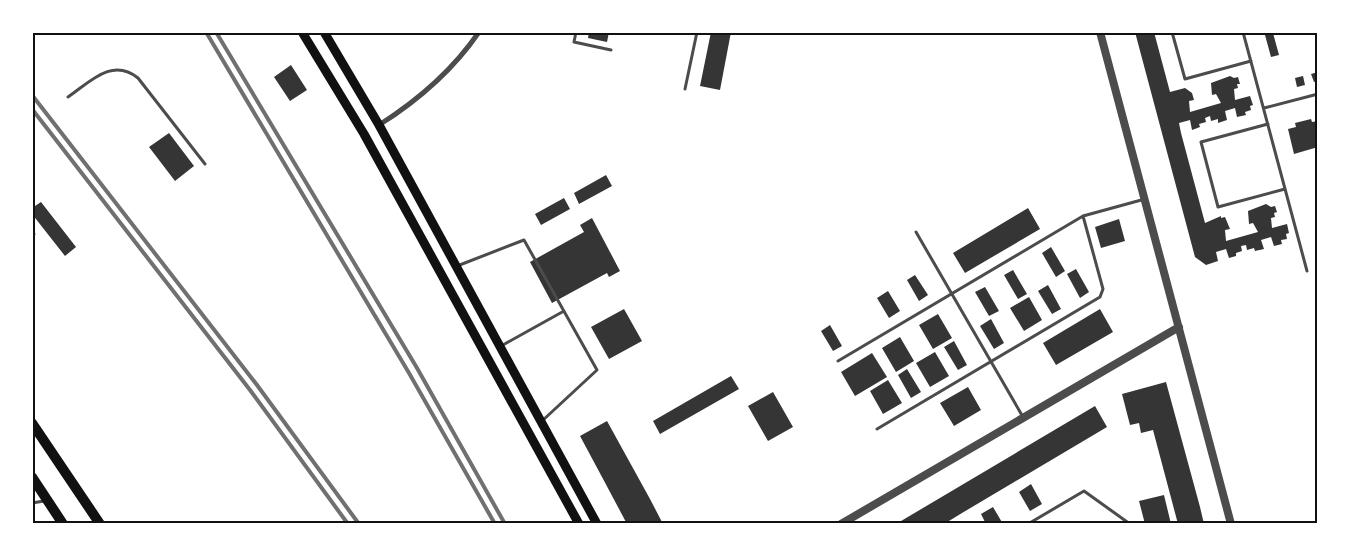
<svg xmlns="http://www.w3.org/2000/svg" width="1350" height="556" font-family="Literata,serif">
<rect width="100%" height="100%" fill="#fff"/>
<!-- building -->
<path fill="#353535" d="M589 32H609L607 42 588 38Z
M711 32H731L720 90 700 86Z
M1135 32H1154L1170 92 1185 88 1192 93 1194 100 1189 101 1190 112 1221 103 1216 94 1212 95 1211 83 1230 76 1234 78 1238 77 1240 84H1237L1238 88 1234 89 1235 100 1250 96 1253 105 1250 106 1251 110 1245 112 1246 115 1237 117 1235 108 1225 111 1227 120 1218 123V119L1211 121 1210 116 1205 118 1206 122 1199 124 1200 127 1192 130 1190 120 1179 123 1181 133 1205 223 1221 216V218L1225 217 1230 229 1225 230 1226 241 1258 232 1253 223 1249 224 1248 211 1266 204 1271 207 1275 206 1277 212 1274 213 1275 217 1271 218 1272 228 1287 224 1289 233 1286 234 1287 239 1281 240 1282 244 1274 246 1271 237 1261 240 1264 249 1255 251 1254 248 1247 250 1246 245 1241 246 1242 251 1236 253V256L1229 258 1226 249 1216 252 1218 261 1206 265 1195 257Z
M1273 33 1279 55 1271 57 1265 35Z
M291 65 307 90 290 101 274 77Z
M1318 72V81L1314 82 1311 74Z
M1303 76 1305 85 1297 87 1295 78Z
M1311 119 1312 122 1318 121V147L1294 154 1288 129 1296 127 1295 123Z
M169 133 194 166 175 181 149 147Z
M606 175 612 186 579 204 574 193Z
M564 198 570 209 541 225 535 214Z
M41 202 76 247 65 256 32 214V208Z
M1028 208 1040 229 965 273 953 253Z
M592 218 620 271 609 277 607 273 552 303 530 262 584 232 580 225Z
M1119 219 1125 241 1101 248 1095 227Z
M1051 247 1065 271 1056 277 1042 253Z
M1076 269 1089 292 1080 298 1067 274Z
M1013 270 1027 294 1018 299 1004 275Z
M915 275 928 295 919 301 907 280Z
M1048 285 1061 309 1052 314 1038 291Z
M985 287 999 311 989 316 975 292Z
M888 291 900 311 889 318 877 298Z
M1029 297 1042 320 1024 331 1010 308Z
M624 309 642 341 609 359 591 327Z
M1100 309 1113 332 1056 365 1043 343Z
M938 314 952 338 933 349 919 325Z
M991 319 1004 343 994 349 980 326Z
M830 325 842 346 833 351 821 331Z
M900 337 914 361 896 372 882 348Z
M954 341 967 365 958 370 944 347Z
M935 352 949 376 930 387 916 363Z
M872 353 887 377 855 396 841 372Z
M907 369 921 392 911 398 898 375Z
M731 376 739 389 660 434 653 421Z
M888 380 902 403 883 414 870 391Z
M1166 382 1200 507 1204 524H1178L1153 430 1141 433 1139 423 1130 425 1122 394Z
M968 387 981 410 954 426 940 403Z
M773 392 793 427 768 441 748 406Z
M1095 406 1107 427 962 513 944 524H896Z
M607 421 650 499 663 524H627L602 477 580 436Z
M1031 484 1042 504 1030 511 1019 492Z
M1164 495 1171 524H1145L1139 501Z
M993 507 1003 524H986L981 514Z"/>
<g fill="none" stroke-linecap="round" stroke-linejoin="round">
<!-- service -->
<path stroke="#4c4c4c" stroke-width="3" d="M576 32 574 42 611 50
M1172 32 1185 79 1251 61
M1243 32 1307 271
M685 89 697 32
M68 97C90 82 112 57 138 78L205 164
M1264 108 1318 94
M1268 124 1201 142 1218 207 1285 189
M916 232 1023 417
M32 234H34
M457 266 524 240 597 370 542 421
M501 346 564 311
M838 361 1083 216 1145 199
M877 429 1100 297 1103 289 1083 216
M32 503 44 501
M1028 524 1084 491 1130 524"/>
<!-- minor -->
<path stroke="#4c4c4c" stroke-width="5" d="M379 125C417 101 453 70 479 32"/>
<!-- tertiary -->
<path stroke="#4c4c4c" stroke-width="8" d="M1100 32 1231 524
M841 524 1179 327"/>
<!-- secondary -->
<path stroke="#111" stroke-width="9" d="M302 32 364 134 579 524
M324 32 379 125 597 524"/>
<!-- primary -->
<path stroke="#111" stroke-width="10" d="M32 423 100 524
M32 477 63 524"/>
<!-- rail -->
<path stroke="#707070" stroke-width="4" d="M206 32 409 373 495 524
M216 32 417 368 505 524
M32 95 257 385 359 524
M32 109 250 390 348 524"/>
</g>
<!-- border -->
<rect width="1350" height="556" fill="none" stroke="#ffffff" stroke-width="68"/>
<rect x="34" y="34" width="1282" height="488" fill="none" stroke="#111" stroke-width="2"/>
</svg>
